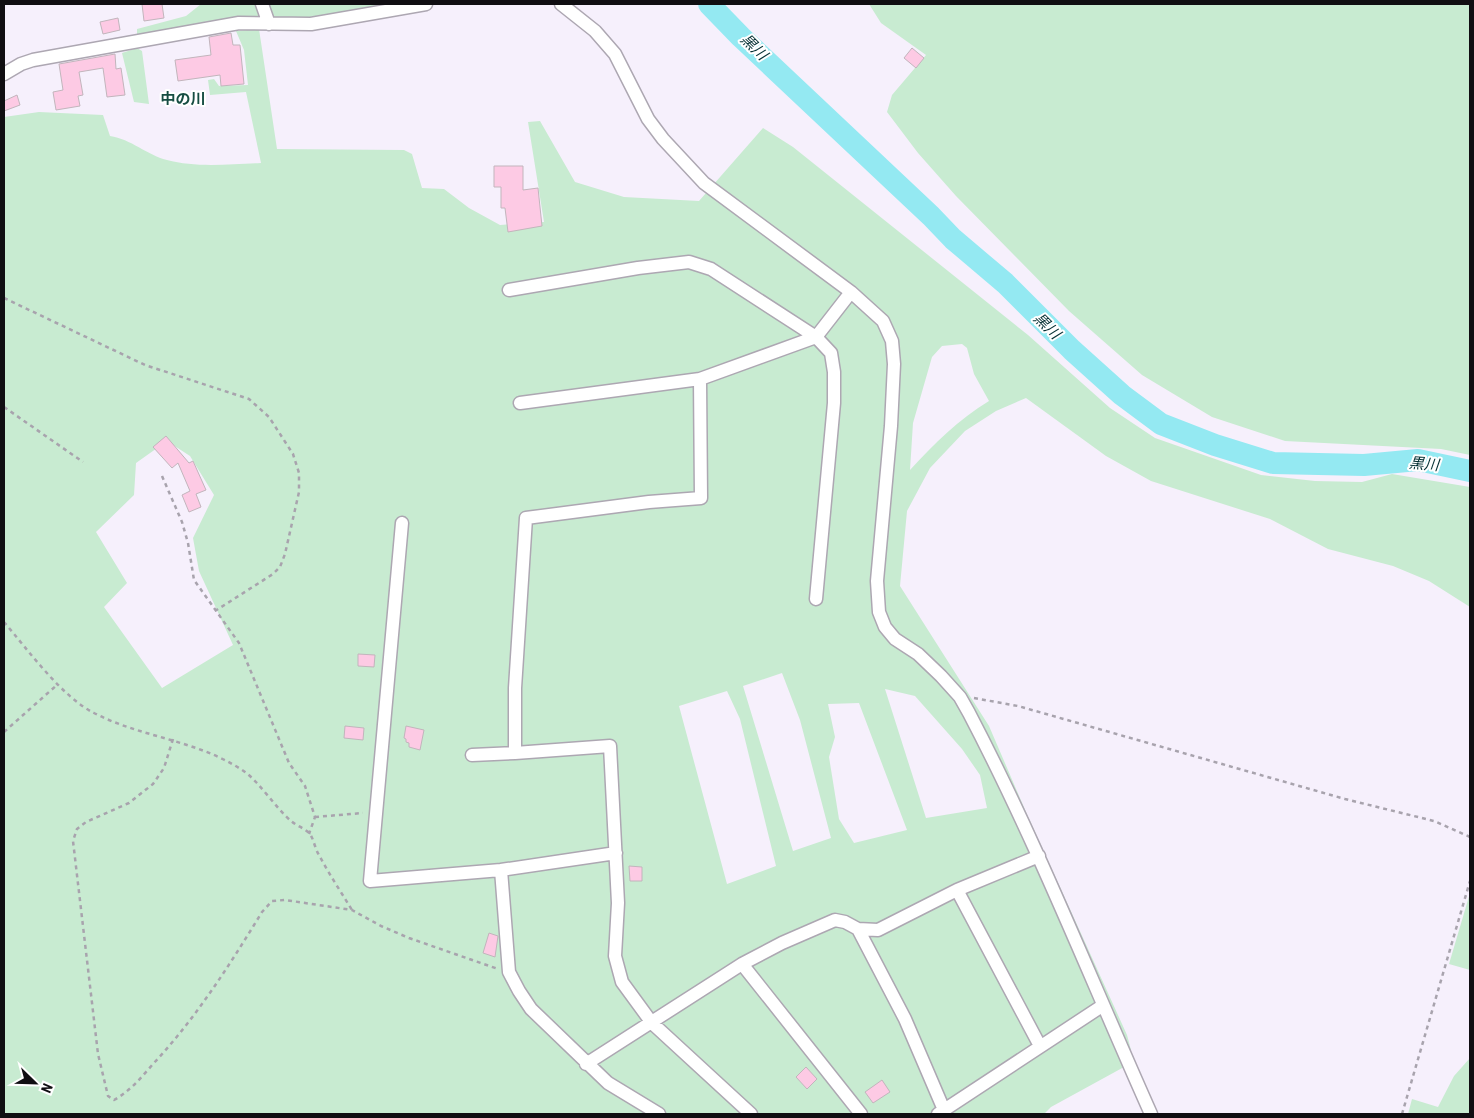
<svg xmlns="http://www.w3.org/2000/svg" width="1474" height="1118" font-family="'Roboto Condensed','Noto Sans JP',sans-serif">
<rect width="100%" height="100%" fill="#f6f0fc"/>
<!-- green -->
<path fill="#c8ebd1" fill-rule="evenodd" d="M201 4H391L310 17 209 21 137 35V29L186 16Z
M869 4H1470V455L1441 449 1285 441 1212 417 1142 375 1069 311 956 196 918 153 887 112 892 95 926 55 881 23Z
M259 29 277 149 404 150 412 154 422 188 444 189 469 208 500 225 544 222 528 122 540 121 575 182 624 197 699 201 763 128 793 147 1028 335 1110 408 1155 438 1261 475 1315 481 1362 482 1392 474 1470 487V607L1429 581 1393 566 1328 549 1270 519 1151 481 1106 456 1026 398 996 411 965 431 930 468 907 511 900 586 989 726 1026 812 1127 1035 1131 1050 1124 1067 1051 1107 1044 1114H4V117L39 112 103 115 110 136C131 139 147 155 167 160 196 168 231 164 261 163L246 92 210 95 208 80 214 79 219 86 248 85 244 50 236 31ZM962 344 967 348 974 374 989 401C958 420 935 443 910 470L913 423 932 357 942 346ZM167 441 190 456 214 495 193 538 199 571 233 645 162 688 104 607 127 583 96 532 134 495 136 463ZM782 673 800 720 831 838 793 851 743 686ZM885 689 915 696 962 749 980 775 987 808 926 818ZM727 691 740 719 776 866 727 884 679 706ZM859 703 907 830 854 843 839 819 829 757 835 737 828 704Z
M137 48 142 51 149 104 134 102 122 53Z
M1470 893V970L1449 964Z
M1470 1058V1114H1408L1412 1099 1438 1107 1454 1076Z"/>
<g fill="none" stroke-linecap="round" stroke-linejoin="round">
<!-- river -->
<path stroke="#94e9f2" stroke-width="22" d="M709 4 741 37 931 216 953 239 1005 283 1072 350 1122 395 1161 424 1215 445 1273 463 1364 465 1418 460 1470 471"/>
</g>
<!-- building -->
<path fill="#fdcae4" stroke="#c2b5bc" d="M142 4H162L164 18 144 21Z
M118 18 120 30 103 34 100 22Z
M231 33 233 45H240L244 84 221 86 220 75 178 81 175 60 211 55 209 37Z
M912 48 924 58 916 68 904 58Z
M115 54 116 69 121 68 125 95 107 97 103 68 79 72 83 95 78 96 80 106 56 110 53 92 63 90 59 64Z
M17 95 20 105 4 111V101Z
M494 166H523V190L538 188 542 226 508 232 505 208H501V187H494Z
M166 436 189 463 193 461 206 490 196 494 201 507 189 512 182 495 190 491 178 463 172 468 153 447Z
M358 654 375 655 374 667 358 666Z
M345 726 364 728 363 740 344 738Z
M406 726 424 730 420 750 409 747V743L406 742V739L404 738Z
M629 866 642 867V881H630Z
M489 933 498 936 495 957 483 953Z
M806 1067 817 1079 807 1089 796 1077Z
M882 1080 890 1092 873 1103 865 1092Z"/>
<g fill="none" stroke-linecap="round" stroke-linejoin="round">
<defs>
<path id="minor" d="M262 4 269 24
M561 4 595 31 615 54 648 119 663 139 704 183 851 292 883 321 892 341 894 364 891 426 877 581 879 612 885 627 895 639 918 654 941 676 960 697 969 713C1037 843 1091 980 1151 1114
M4 74 21 64 33 60 239 23 311 24 426 4
M509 290 638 268 689 262 711 269 816 337 831 353 834 372V403L816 599
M520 403 700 379
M402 523 370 881 501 870
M472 755 515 753
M616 853 501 870 509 972 519 991 531 1009 608 1083 659 1114
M957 890 1040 1046
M858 929 905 1019 944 1110
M742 964 861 1114
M586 1064 742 964 782 943 835 920 845 922 858 929 878 930 957 890 1039 856
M751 1114 652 1023 622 982 615 956 618 903 610 746 515 753V688L526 518 649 502 701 498 700 379 816 337 851 292
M938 1114 1102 1006"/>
</defs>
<!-- minor casing -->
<use href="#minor" stroke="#ada7b2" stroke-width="15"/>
<!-- path -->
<path stroke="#a8a3ad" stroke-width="2.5" stroke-dasharray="4 4" stroke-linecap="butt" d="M4 298 145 365 249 399 269 417 293 454 299 473V492L285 554 280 567 273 574 215 611
M4 407 83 462
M162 476 182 522 188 543 194 580 239 643 289 763 305 786 315 817 309 834
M4 622C28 650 62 697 94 713 142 738 199 740 245 772 259 782 276 808 291 821 297 826 306 829 310 834 314 840 315 849 319 855 329 874 341 892 352 910
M974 698 1018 706 1345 799 1434 821 1470 837
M4 732 58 684
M173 739 164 768 153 784 129 803 86 822 77 829 73 841 98 1054 108 1096 114 1100C130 1091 141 1078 153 1064 196 1018 229 966 262 912L272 901 285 900 352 910 381 926 409 938 498 969
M315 817 363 813
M1402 1114 1470 881"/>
<!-- minor -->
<use href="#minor" stroke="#fff" stroke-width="12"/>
</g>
<g text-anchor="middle" stroke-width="4" stroke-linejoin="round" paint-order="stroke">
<!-- water labels -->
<g font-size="15" font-style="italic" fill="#042f33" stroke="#fff">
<text transform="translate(754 47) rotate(44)" y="5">黒川</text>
<text transform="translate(1047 326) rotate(44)" y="5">黒川</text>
<text transform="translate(1424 464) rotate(5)" y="5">黒川</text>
</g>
<!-- neighbourhood labels -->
<g font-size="15" font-weight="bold" fill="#164d42" stroke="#fff">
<text x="183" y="104">中の川</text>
</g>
</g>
<!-- border -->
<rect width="1474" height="1118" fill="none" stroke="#100e12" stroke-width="10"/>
<!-- north arrow -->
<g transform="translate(35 1083) rotate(113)" stroke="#ffffff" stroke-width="4" paint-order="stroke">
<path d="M0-4L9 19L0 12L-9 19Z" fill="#100e12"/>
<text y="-8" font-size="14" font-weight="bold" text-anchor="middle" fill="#100e12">N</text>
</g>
</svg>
